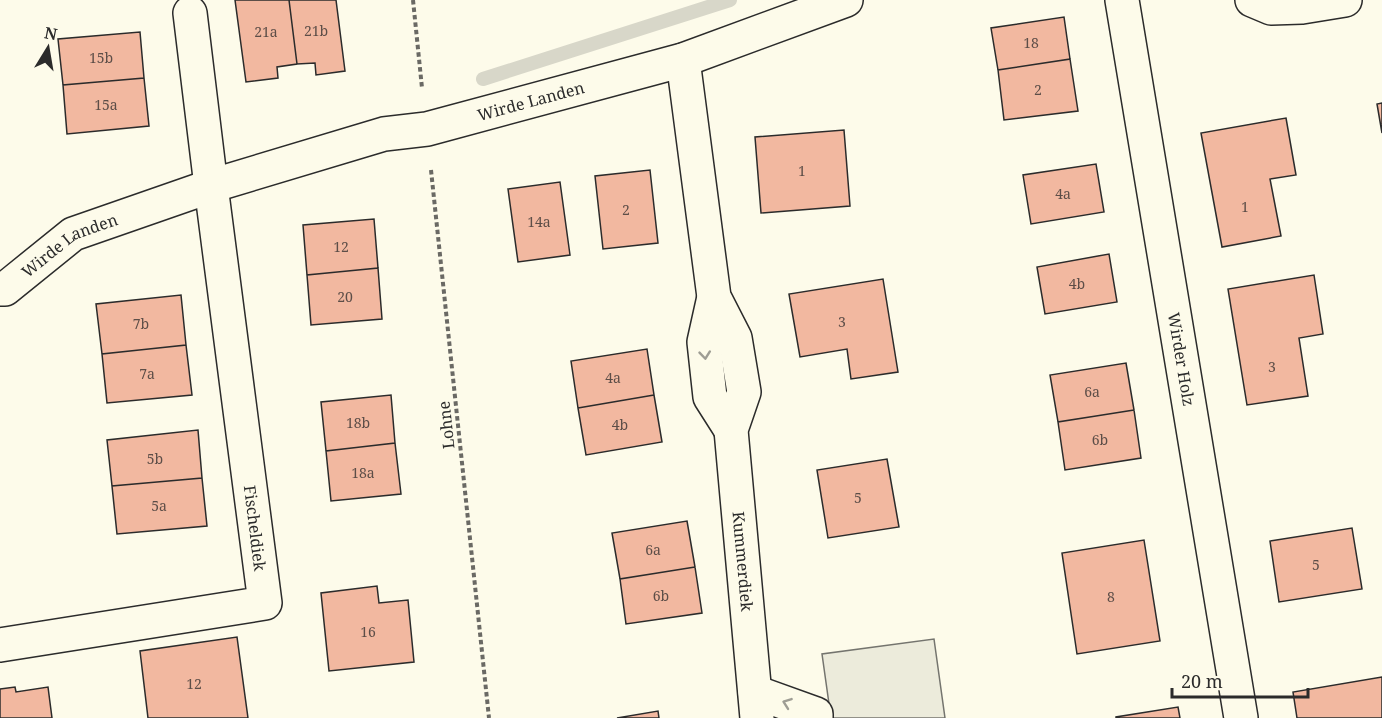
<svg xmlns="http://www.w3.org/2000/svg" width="1382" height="718" font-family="'Noto Serif',serif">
<rect width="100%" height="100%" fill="#fdfbea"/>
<!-- green -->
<path fill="#ecebdb" stroke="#74746e" stroke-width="1.5" d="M934 639 945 718H831L822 654Z"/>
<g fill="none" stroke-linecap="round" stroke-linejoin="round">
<!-- stream -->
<path stroke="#d8d7c9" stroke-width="14" d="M483 79 730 0"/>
</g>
<!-- building -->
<path fill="#f2b8a0" stroke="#2b2b2b" stroke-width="1.5" d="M235 0H289L297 64 277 67 278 78 246 82Z
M289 0H336L345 71 316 75 315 63 297 64Z
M1064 17 1070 59 998 70 991 28Z
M140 32 144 78 63 85 58 39Z
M1070 59 1078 111 1004 120 998 70Z
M144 78 149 126 67 134 63 85Z
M1382 103V133L1377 104Z
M1286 118 1296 175 1270 179 1281 236 1222 247 1201 133Z
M844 130 850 206 761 213 755 137Z
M1096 164 1104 212 1031 224 1023 175Z
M650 170 658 243 603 249 595 176Z
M560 182 570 255 518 262 508 189Z
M374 219 378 268 307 275 303 225Z
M1109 254 1117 302 1045 314 1037 267Z
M378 268 382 319 311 325 307 275Z
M1314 275 1323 334 1299 338 1308 396 1247 405 1228 289Z
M883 279 898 372 851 379 847 349 800 357 789 294Z
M181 295 186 345 102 354 96 304Z
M186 345 192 395 107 403 102 354Z
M647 349 654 395 578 408 571 361Z
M1126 363 1134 410 1058 422 1050 375Z
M391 395 395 443 326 451 321 402Z
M654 395 662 442 586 455 578 408Z
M1134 410 1141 458 1065 470 1058 422Z
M198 430 202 478 112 486 107 440Z
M395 443 401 494 331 501 326 451Z
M887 459 899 527 828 538 817 470Z
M202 478 207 526 117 534 112 486Z
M687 521 695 567 620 579 612 533Z
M1352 528 1362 589 1279 602 1270 541Z
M1144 540 1160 641 1077 654 1062 553Z
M695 567 702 613 626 624 620 579Z
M377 586 379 603 408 600 414 662 329 671 321 593Z
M237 637 248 718H148L140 651Z
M1382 677V718H1297L1293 692Z
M15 687 16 692 48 687 52 718H0V689Z
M1178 707 1180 718H1116V717Z
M658 711 659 718H617Z"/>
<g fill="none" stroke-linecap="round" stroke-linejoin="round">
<defs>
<g id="minor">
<path id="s1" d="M1122 0 1241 718"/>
<path d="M1252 0 1271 8 1302 7 1345 0"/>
<path id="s2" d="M683 60 714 297 735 338 744 392 731 430 757 718"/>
<path id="s3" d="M0 289H5L73 234 211 186 384 134 427 129 683 60 846 0"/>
<path d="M714 297 704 342 710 397 731 430"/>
<path d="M0 645 265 603 211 186 190 13"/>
<path d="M755 692 816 714V718"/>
</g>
</defs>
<!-- minor casing -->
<use href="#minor" stroke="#2b2b2b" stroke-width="36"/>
<!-- path -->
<path stroke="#6a6964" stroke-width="4" stroke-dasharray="4.5 3" stroke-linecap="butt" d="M413 0 422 88
M431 170 489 718"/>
<!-- minor -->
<use href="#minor" stroke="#fdfbea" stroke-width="33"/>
</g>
<!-- one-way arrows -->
<defs><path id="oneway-chevron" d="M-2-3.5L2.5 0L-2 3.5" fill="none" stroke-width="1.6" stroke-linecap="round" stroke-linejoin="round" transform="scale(1.5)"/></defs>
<g stroke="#9e9d94">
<use href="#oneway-chevron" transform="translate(705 355) rotate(84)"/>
<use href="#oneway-chevron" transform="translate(787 703) rotate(-160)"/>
</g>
<g text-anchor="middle" stroke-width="4.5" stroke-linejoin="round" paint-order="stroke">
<!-- number labels -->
<g font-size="14" fill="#5d4e48">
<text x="316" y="36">21b</text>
<text x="266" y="37">21a</text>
<text x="1031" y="48">18</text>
<text x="101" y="63">15b</text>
<text x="1038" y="95">2</text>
<text x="106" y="110">15a</text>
<text x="802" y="176">1</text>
<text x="1063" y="199">4a</text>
<text x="1245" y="212">1</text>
<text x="626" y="215">2</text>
<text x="539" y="227">14a</text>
<text x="341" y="252">12</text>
<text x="1077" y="289">4b</text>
<text x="345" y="302">20</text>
<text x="842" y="327">3</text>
<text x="141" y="329">7b</text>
<text x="1272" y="372">3</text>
<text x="147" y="379">7a</text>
<text x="613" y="383">4a</text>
<text x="1092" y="397">6a</text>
<text x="358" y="428">18b</text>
<text x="620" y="430">4b</text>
<text x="1100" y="445">6b</text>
<text x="155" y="464">5b</text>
<text x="363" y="478">18a</text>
<text x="858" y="503">5</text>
<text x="159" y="511">5a</text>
<text x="653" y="555">6a</text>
<text x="1316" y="570">5</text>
<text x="661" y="601">6b</text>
<text x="1111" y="602">8</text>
<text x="368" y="637">16</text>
<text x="194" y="689">12</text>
</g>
<!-- street labels -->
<g font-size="16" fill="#2b2b2b" stroke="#fdfbea">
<text dy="6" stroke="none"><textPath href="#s3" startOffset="570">Wirde Landen</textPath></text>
<text dy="6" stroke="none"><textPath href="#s3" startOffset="84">Wirde Landen</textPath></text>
<text dy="6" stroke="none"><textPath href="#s1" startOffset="364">Wirder Holz</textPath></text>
<text transform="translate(446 425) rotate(-96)" y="6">Lohne</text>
<text transform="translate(255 528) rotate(83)" y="6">Fischeldiek</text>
<text dy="6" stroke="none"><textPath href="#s2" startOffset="512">Kummerdiek</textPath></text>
</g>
</g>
<!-- north arrow -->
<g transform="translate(48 48) rotate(11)" stroke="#fdfbea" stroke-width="4.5" paint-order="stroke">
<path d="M0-4.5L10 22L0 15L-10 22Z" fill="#2b2b2b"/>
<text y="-9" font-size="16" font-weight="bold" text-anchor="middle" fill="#2b2b2b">N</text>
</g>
<!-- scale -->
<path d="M1172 688v9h136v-9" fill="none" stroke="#2b2b2b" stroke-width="3"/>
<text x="1181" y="688" font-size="18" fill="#2b2b2b" stroke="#fdfbea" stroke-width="4.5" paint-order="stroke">20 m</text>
</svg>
